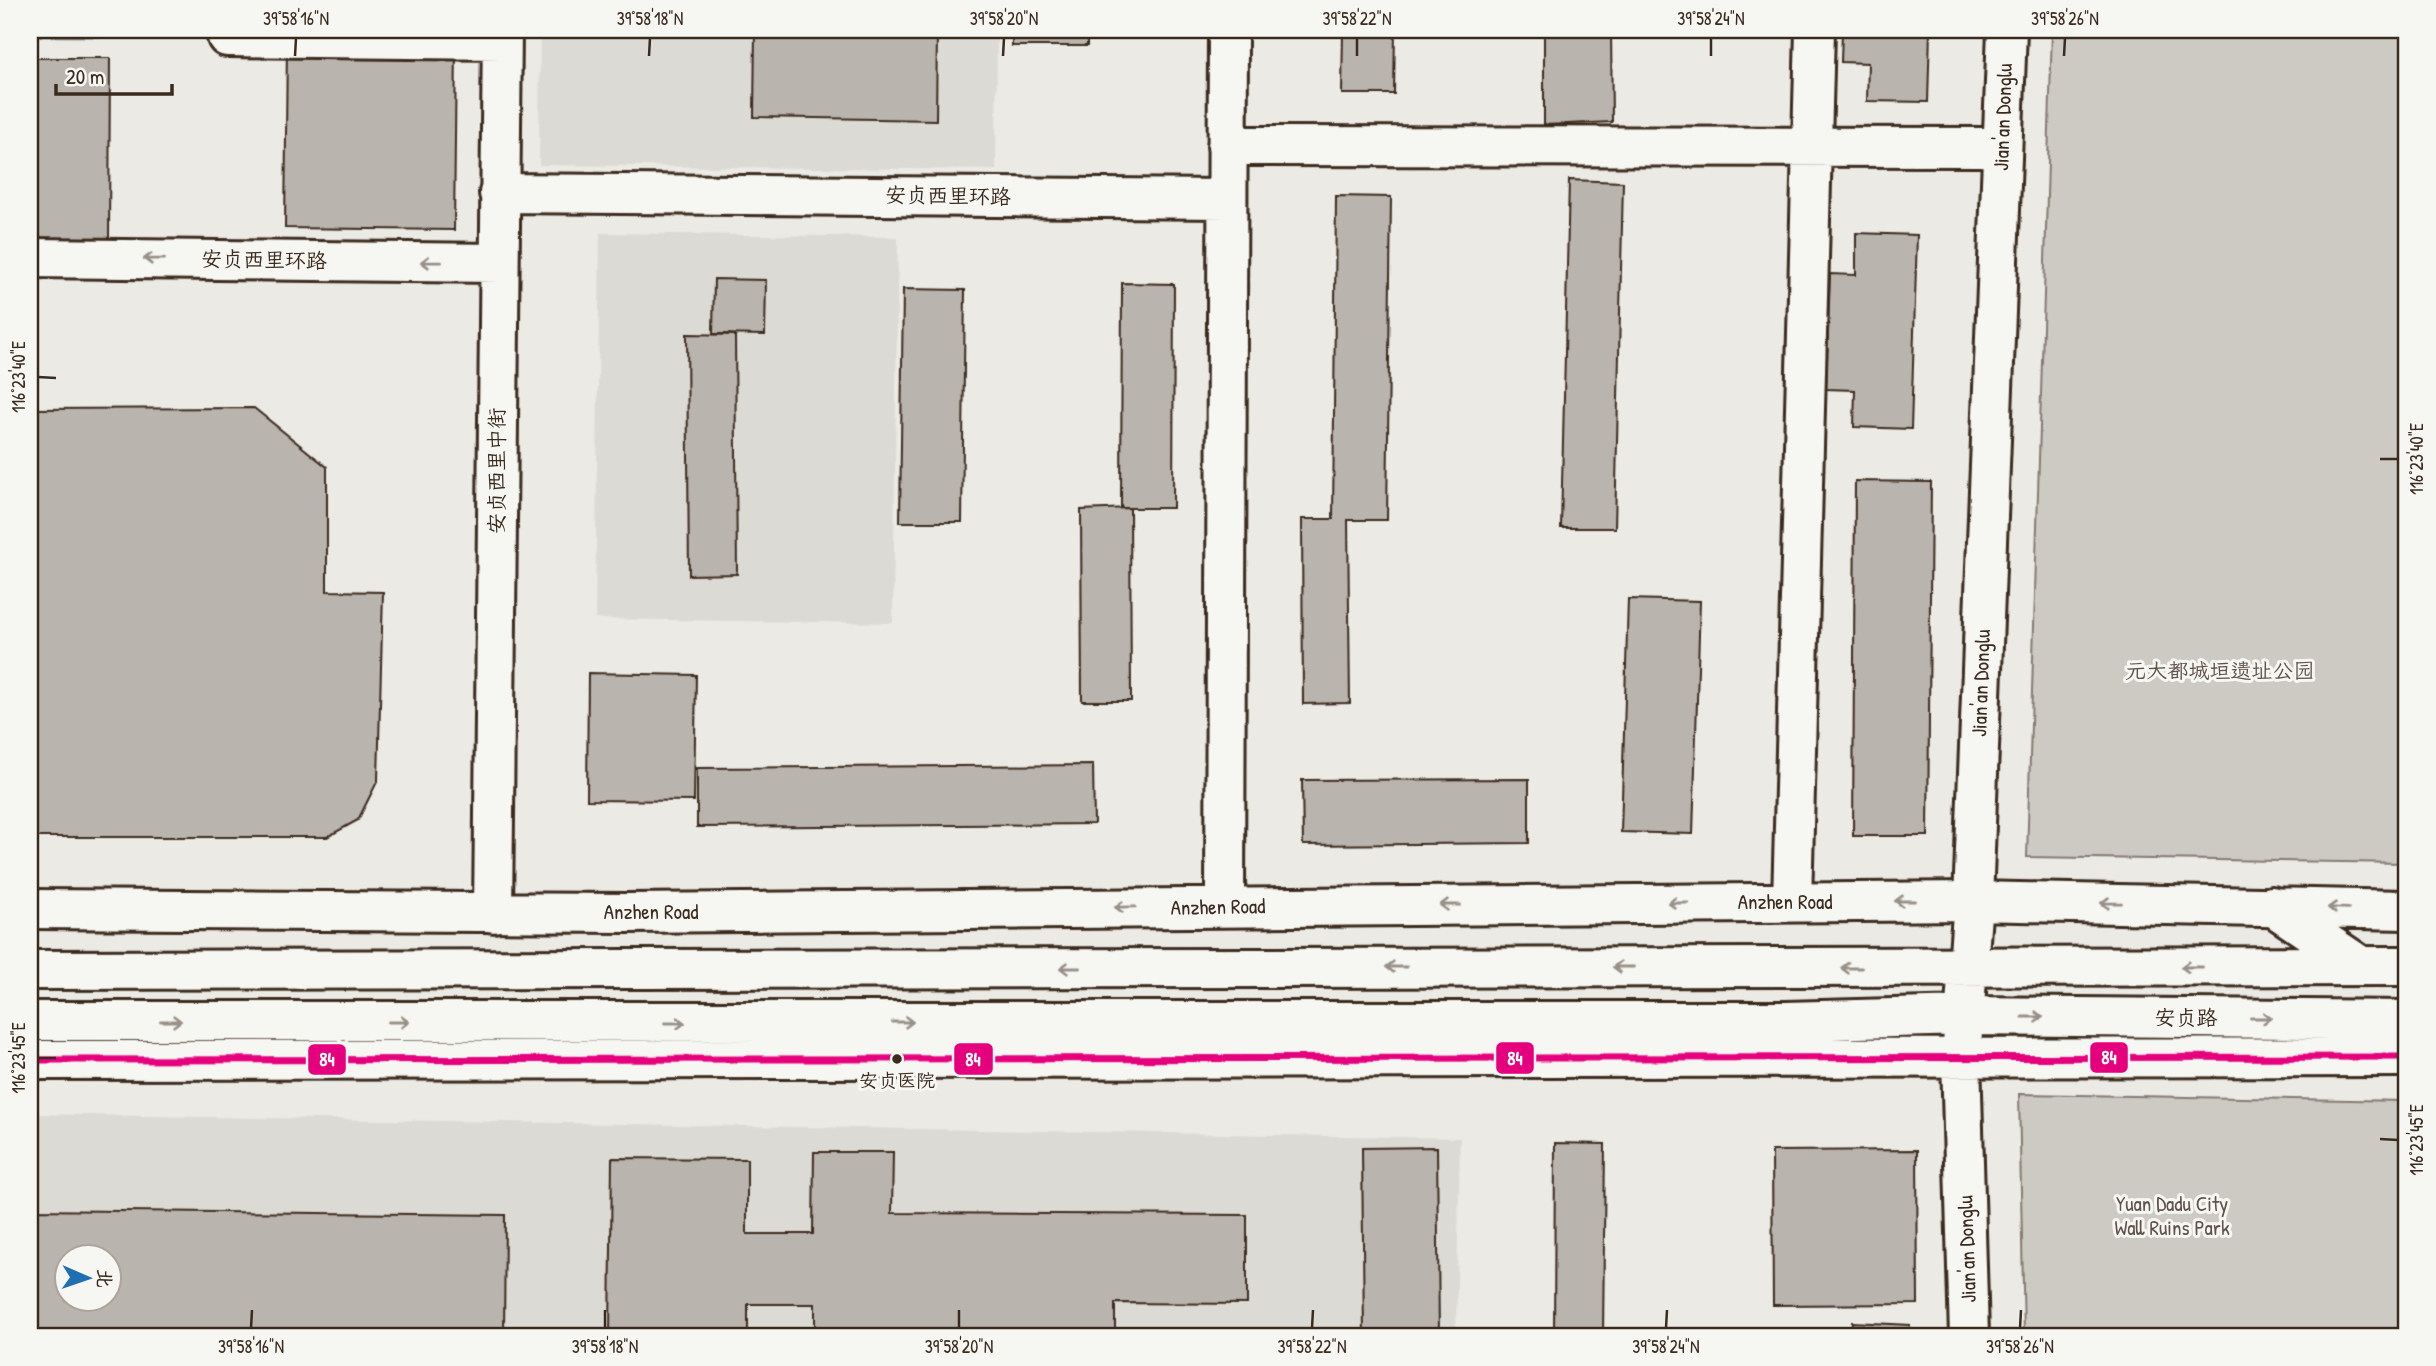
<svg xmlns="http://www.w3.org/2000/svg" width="2436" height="1366" font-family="'Patrick Hand','LXGW WenKai TC',sans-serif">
<rect width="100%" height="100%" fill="#ebeae5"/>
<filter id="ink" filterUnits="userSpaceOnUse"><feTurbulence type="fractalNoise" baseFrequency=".0143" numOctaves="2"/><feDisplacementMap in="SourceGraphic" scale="14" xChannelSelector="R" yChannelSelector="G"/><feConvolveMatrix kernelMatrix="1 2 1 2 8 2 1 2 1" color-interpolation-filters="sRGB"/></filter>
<g filter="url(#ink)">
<!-- built -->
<path fill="#dcdad4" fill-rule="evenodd" d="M540 30H997L996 170 539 165Z
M600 233 898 237 893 623 595 619Z
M30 1114 1460 1138 1456 1336H30ZM66 1258H108V1300H66Z"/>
<!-- park -->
<path fill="#cdcac4" stroke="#847a71" stroke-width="2" d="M30 30H206V37L30 36Z
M2052 30H2406V863L2027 857Z
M2019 1094 2406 1101V1336H2024Z"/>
<!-- building -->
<path fill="#bab4ae" stroke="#3b2a1e" stroke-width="2" fill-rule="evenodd" d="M755 30H937L936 120 754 117Z
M1012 30H1087V46H1012Z
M1343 30H1395L1394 94H1342Z
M1544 30H1611L1612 122 1544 125Z
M1842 30H1930L1928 102 1867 101 1868 63 1841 62Z
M287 44 456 46 454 230 285 228Z
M30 58H110L109 240H30Z
M1569 180 1623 182 1615 528H1561Z
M1336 196 1391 197 1387 520H1348L1350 703 1303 704 1302 519H1333Z
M1856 233 1917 235 1911 429 1854 427 1855 390 1826 389 1830 274 1856 275Z
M714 279 766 280 765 335 713 334Z
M1122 283 1174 284 1173 508H1121Z
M903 289 965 290 962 522H900Z
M687 334 735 335 737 574 689 575Z
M254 408 327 467V591L383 592 378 780 358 820 327 837H30V409Z
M1855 481 1931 482 1928 836H1853Z
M1130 508 1131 701H1082L1081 510Z
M1628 599 1700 601 1693 834 1621 832Z
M588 673 696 675 694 801 587 800Z
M1093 765 1094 824 697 827V768Z
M1529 779V843L1303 845 1302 780Z
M1555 1143 1605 1144 1603 1336H1554Z
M1437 1147 1439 1336H1364L1362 1148Z
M1917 1150 1918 1304 1773 1305 1772 1151Z
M814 1152H893L892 1213 1247 1215V1304L1115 1303V1336H815V1304H748V1336H610L612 1158 747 1159V1234H813Z
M30 1210 505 1215 504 1336H30ZM66 1258H108V1300H66Z
M1852 1322 1910 1325 1909 1336H1851Z"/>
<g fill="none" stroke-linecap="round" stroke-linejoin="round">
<defs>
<path id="minor" d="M227 37 502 40
M1227 146 2002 147
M499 193 1227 199
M30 258 499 263
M1792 902 1815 30
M1225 906 1228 30
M2272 906 2361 966
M30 909 627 913 1973 901 2406 910
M493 913 502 30
M30 970 2406 966
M30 1021H1786L1965 1016 2406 1020
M30 1060 2406 1057
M1969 1336 1961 1058 1973 901 2007 30"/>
</defs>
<!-- minor casing -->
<use href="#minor" stroke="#3b2a1e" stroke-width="44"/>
<!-- minor -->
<use href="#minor" stroke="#f6f6f2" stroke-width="38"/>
<defs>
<path id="bus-1" d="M30 1060 2406 1057"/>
</defs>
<!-- bus-1 casing -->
<use href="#bus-1" stroke="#f6f6f2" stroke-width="12"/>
<!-- bus-1 -->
<use href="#bus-1" stroke="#e5007d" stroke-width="7"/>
</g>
<!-- one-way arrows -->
<defs><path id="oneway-shaft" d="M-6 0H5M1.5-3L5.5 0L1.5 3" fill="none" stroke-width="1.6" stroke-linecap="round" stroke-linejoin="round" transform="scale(1.75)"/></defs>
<g stroke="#989088">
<use href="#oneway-shaft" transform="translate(154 259) rotate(-179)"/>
<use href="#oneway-shaft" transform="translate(431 262) rotate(-179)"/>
<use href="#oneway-shaft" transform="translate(1905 901) rotate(180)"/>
<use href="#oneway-shaft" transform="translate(1678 903) rotate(180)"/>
<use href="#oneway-shaft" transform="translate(2111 903) rotate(-179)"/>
<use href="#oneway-shaft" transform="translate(1450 905) rotate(180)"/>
<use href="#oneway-shaft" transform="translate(1125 907) rotate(179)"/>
<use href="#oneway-shaft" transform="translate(2338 908) rotate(-178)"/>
<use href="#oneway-shaft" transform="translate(1396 967) rotate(-180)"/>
<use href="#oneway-shaft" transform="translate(1623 967) rotate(-180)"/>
<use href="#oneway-shaft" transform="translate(2191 967) rotate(180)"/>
<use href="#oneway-shaft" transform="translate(1070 968) rotate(180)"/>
<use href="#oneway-shaft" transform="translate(1851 968) rotate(-180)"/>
<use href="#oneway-shaft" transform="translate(2033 1017)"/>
<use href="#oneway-shaft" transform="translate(2261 1018)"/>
<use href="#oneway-shaft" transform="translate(171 1021)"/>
<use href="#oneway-shaft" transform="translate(399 1022)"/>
<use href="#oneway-shaft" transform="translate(903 1022)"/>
<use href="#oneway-shaft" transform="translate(675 1023)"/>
</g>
</g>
<!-- ticks -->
<path fill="none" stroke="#3b2a1e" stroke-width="2.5" d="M295 56 296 38M649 56 650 38M1003 56 1004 38M1357 56V38M1711 56V38M2064 56 2065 38M38 377 56 378M2380 459H2398M38 1058H56M2380 1139 2398 1140M251 1328 252 1310M605 1328V1310M959 1328V1310M1312 1328 1313 1310M1666 1328 1667 1310M2020 1328 2021 1310"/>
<!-- markers -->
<circle fill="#3b2a1e" stroke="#f6f6f2" stroke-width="2.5" cx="897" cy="1059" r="6"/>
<g text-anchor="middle" stroke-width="6" stroke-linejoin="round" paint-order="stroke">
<!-- bus labels -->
<g font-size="19" fill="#3b2a1e" stroke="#f6f6f2">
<text x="897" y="1087">安贞医院</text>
</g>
<!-- street labels -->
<g font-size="21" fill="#3b2a1e" stroke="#f6f6f2">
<text transform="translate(2003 117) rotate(-88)" y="7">Jian'an Donglu</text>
<text transform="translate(948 196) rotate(1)" y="7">安贞西里环路</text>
<text transform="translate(264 260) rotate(1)" y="7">安贞西里环路</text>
<text transform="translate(497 471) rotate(-90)" y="7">安贞西里中街</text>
<text transform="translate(1981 683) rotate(-88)" y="7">Jian'an Donglu</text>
<text x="1785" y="909">Anzhen Road</text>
<text transform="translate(1218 907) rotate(-1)" y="7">Anzhen Road</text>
<text x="651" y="919">Anzhen Road</text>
<text x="2186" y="1025">安贞路</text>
<text transform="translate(1967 1249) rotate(-92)" y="7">Jian'an Donglu</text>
</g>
<!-- park labels -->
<g font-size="21" fill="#605248" stroke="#f6f6f2">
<text x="2220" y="678">元大都城垣遗址公园</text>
<text x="2172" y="1211">Yuan Dadu City<tspan x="2172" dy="24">Wall Ruins Park</tspan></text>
</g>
</g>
<g stroke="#f6f6f2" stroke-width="2.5">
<rect x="2089" y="1041" width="40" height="33" rx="7" fill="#e5007d"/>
<rect x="1495" y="1041" width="40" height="34" rx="7" fill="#e5007d"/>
<rect x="953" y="1042" width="41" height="34" rx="7" fill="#e5007d"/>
<rect x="307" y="1043" width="40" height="33" rx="7" fill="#e5007d"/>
</g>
<g font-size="19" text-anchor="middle" font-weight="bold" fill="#fff">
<text x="2109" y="1064">84</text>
<text x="1515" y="1065">84</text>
<text x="973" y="1066">84</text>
<text x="327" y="1066">84</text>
</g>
<!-- margin -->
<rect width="2436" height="1366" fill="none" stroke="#f6f6f2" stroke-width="77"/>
<!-- north arrow -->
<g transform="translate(88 1278) rotate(92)"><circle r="33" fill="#f6f6f2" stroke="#aba49d" stroke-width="2"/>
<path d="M0-5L12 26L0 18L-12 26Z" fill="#1f6fb2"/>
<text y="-10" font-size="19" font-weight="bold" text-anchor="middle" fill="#3b2a1e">北</text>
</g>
<!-- scale -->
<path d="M56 84v10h116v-10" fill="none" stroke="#3b2a1e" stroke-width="3.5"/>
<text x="66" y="84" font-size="21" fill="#3b2a1e" stroke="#f6f6f2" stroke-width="5" paint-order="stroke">20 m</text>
<rect x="38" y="38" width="2360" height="1290" fill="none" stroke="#3b2a1e" stroke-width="2.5"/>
<g font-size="18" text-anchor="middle" fill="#3b2a1e">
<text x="296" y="25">39°58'16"N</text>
<text x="650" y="25">39°58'18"N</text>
<text x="1004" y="25">39°58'20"N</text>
<text x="1357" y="25">39°58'22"N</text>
<text x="1711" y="25">39°58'24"N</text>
<text x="2065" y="25">39°58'26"N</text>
<text transform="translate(19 377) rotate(-90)" y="6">116°23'40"E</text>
<text transform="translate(2417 459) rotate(-90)" y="6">116°23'40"E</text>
<text transform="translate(19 1058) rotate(-90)" y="6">116°23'45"E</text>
<text transform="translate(2417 1140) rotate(-90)" y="6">116°23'45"E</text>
<text x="251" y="1353">39°58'16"N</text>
<text x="605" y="1353">39°58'18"N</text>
<text x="959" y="1353">39°58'20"N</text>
<text x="1312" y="1353">39°58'22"N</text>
<text x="1666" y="1353">39°58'24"N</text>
<text x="2020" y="1353">39°58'26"N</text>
</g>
</svg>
